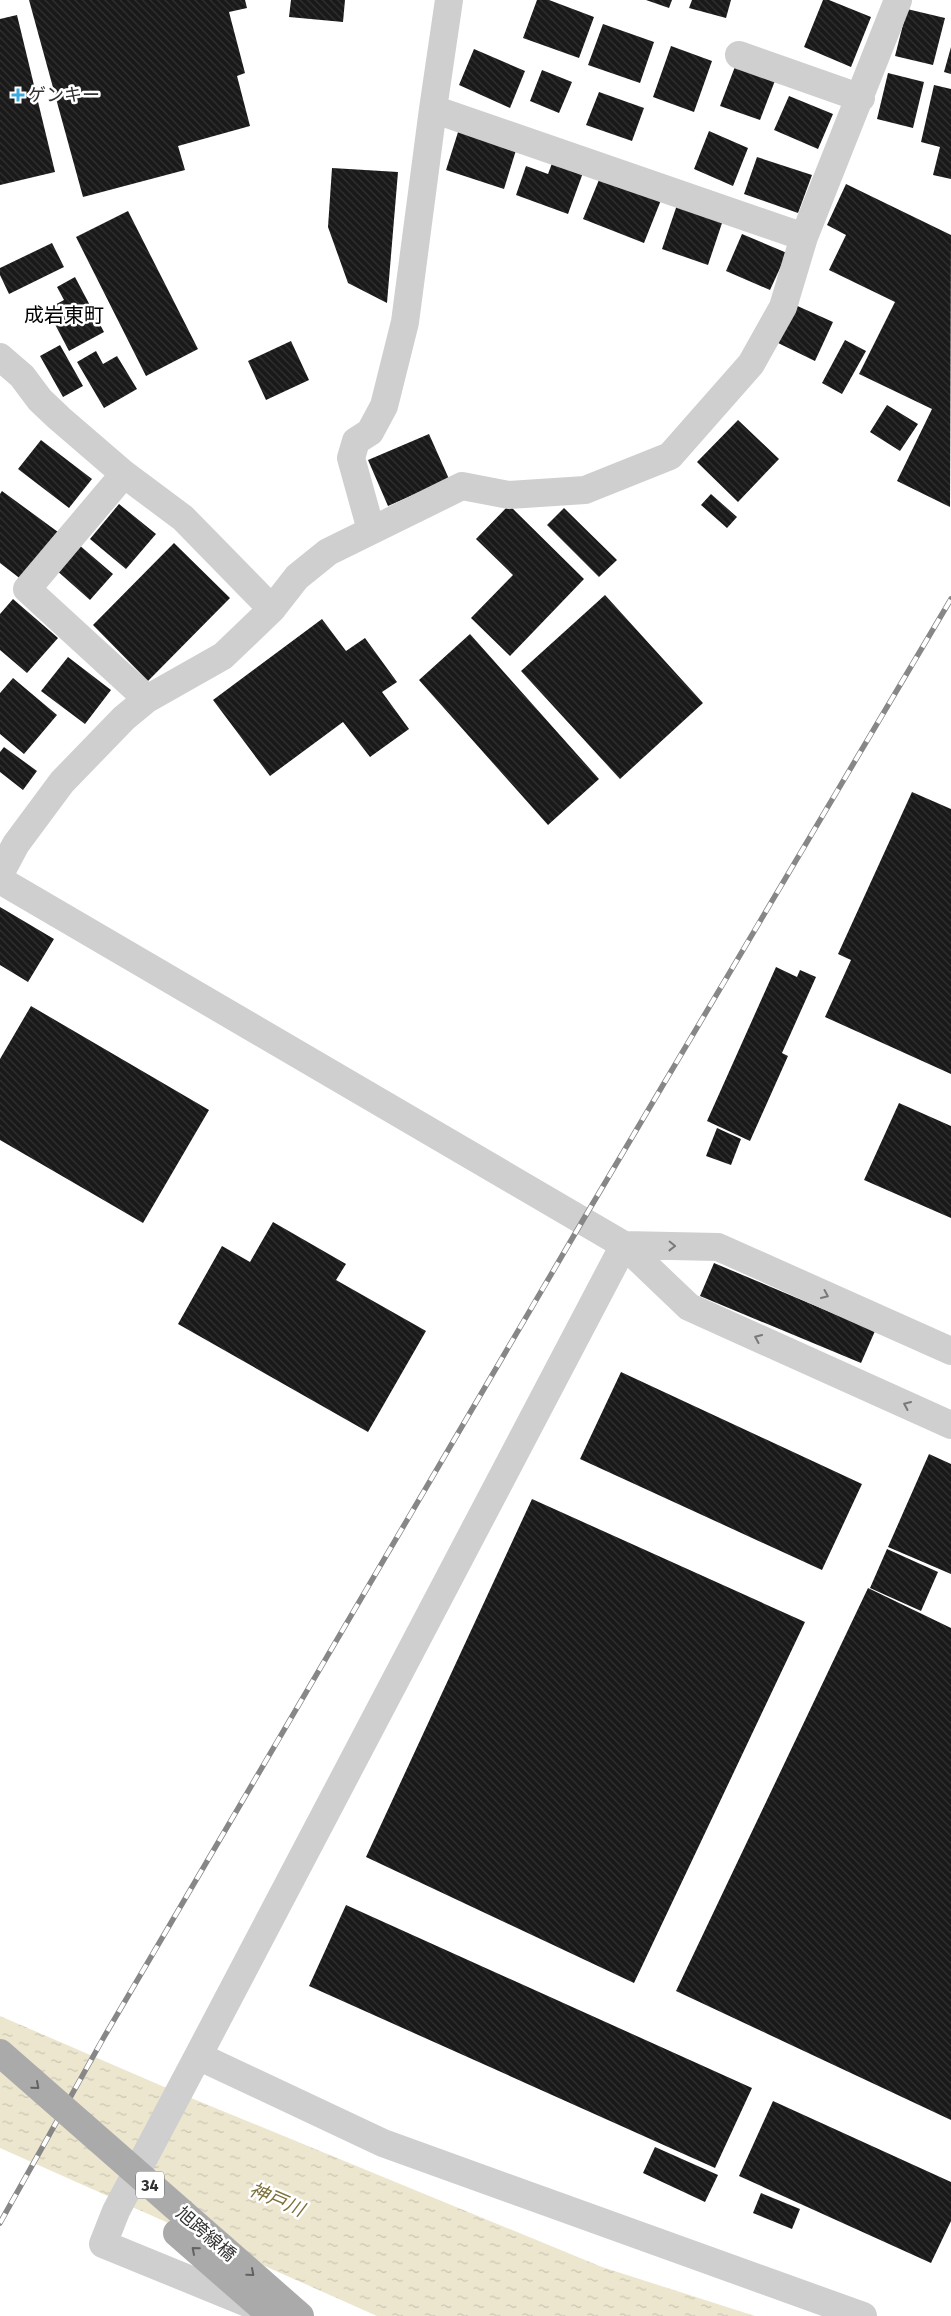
<svg xmlns="http://www.w3.org/2000/svg" width="951" height="2316" font-family="'Fira Sans','Noto Sans JP',sans-serif">
<defs>
<pattern id="water-ripples" width="26" height="14" patternUnits="userSpaceOnUse" patternTransform="scale(1.25)"><rect width="26" height="14" fill="#ece6cf"/><path d="M2 4q2-2 4 0t4 0M15 11q2-2 4 0t4 0" fill="none" stroke="#cbc6b2"/></pattern>
<pattern id="building-back-hatch" width="6" height="6" patternUnits="userSpaceOnUse" patternTransform="scale(1.25)"><rect width="6" height="6" fill="#191919"/><path d="M-1 5l2 2M0 0l6 6M5-1l2 2" fill="none" stroke="#323232"/></pattern>
</defs>
<rect width="100%" height="100%" fill="#fff"/>
<!-- water -->
<path fill="url(#water-ripples)" d="M0 2016 162 2086 602 2267 755 2316H377L0 2148Z"/>
<!-- building -->
<path fill="url(#building-back-hatch)" d="M29 0H245L247 8 229 12 245 73 237 76 250 126 178 146 185 170 83 197Z
M291 0H345L343 22 289 17Z
M537 0H549L594 17 579 58 523 38Z
M646 0H672L669 8Z
M692 0H731L726 18 689 8Z
M823 0H829L871 17 851 67 804 47Z
M907 9 945 18 933 65 895 56Z
M17 15 55 172 0 185V19Z
M603 24 654 42 640 83 588 65Z
M671 46 712 61 694 112 653 97Z
M951 47V74L944 72Z
M474 49 525 71 510 108 459 85Z
M736 64 776 78 760 120 720 106Z
M542 70 572 82 559 113 530 101Z
M888 73 924 82 913 128 877 119Z
M934 85 951 89V179L933 175 940 147 921 142Z
M599 92 644 108 632 141 586 125Z
M789 96 833 114 818 149 774 130Z
M459 129 517 147 504 189 446 170Z
M709 131 748 148 733 186 694 169Z
M757 157 812 175 798 213 744 194Z
M554 158 584 170 568 214 516 195 526 166 548 174Z
M332 168 398 172 387 303 348 283 328 227Z
M603 170 663 195 644 243 583 219Z
M846 184 951 235 950 507 897 481 932 409 859 374 895 302 829 270 846 235 827 225Z
M678 202 724 217 708 265 662 249Z
M128 211 198 349 146 376 76 237Z
M742 234 787 253 770 290 726 271Z
M52 243 64 267 9 294 0 275V268Z
M75 277 104 332 69 351 47 309 64 300 57 287Z
M793 304 833 322 815 361 776 342Z
M845 340 866 351 842 394 822 383Z
M291 341 309 380 266 400 248 361Z
M60 345 83 386 63 397 40 356Z
M96 351 103 364 117 356 137 389 104 408 77 362Z
M887 405 918 424 900 451 870 432Z
M738 420 779 459 738 502 697 462Z
M429 434 449 479 388 506 368 460Z
M41 440 92 479 69 508 18 469Z
M2 491 58 532 22 580 0 563V494Z
M711 494 737 517 727 528 701 505Z
M119 504 156 534 126 569 90 539Z
M509 505 584 579 510 656 471 618 513 575 476 539Z
M564 508 617 560 599 577 547 525Z
M174 543 230 598 148 681 93 625Z
M78 544 113 574 90 600 55 569Z
M605 595 703 703 620 779 521 671Z
M13 599 58 638 27 673 0 650V614Z
M322 619 346 651 365 638 397 682 382 692 409 729 370 757 343 722 270 776 213 700Z
M470 634 599 779 548 825 419 680Z
M68 657 111 690 85 724 41 691Z
M13 678 57 715 24 754 0 734V693Z
M4 747 37 771 23 790 0 772V752Z
M912 792 951 809V1074L825 1017 851 960 838 954Z
M0 907 54 939 28 982 0 965Z
M776 967 797 977 800 970 816 977 782 1053 788 1056 750 1141 707 1121Z
M31 1006 209 1110 143 1223 0 1140V1059Z
M899 1103 951 1126V1218L864 1180Z
M717 1128 741 1139 731 1165 706 1156Z
M273 1222 346 1264 336 1280 426 1331 368 1432 178 1324 222 1246 250 1262Z
M714 1263 875 1331 861 1363 700 1296Z
M621 1372 862 1484 822 1570 580 1459Z
M929 1454 951 1464V1574L888 1547Z
M532 1499 805 1622 634 1983 366 1857Z
M887 1549 938 1572 921 1611 870 1588Z
M868 1588 951 1628V2120L676 1991Z
M346 1905 752 2088 715 2168 309 1986Z
M773 2101 951 2182V2221L931 2263 739 2176Z
M655 2147 718 2175 705 2202 643 2173Z
M761 2193 800 2209 792 2229 753 2213Z"/>
<g fill="none" stroke-linecap="round" stroke-linejoin="round">
<!-- minor -->
<path stroke="#cfcfcf" stroke-width="28" d="M739 55 861 98
M433 109 804 237
M0 357 22 376 40 400 59 418 124 474 183 518 272 609
M124 474 27 589 147 699
M371 530 351 458 356 441 370 432 384 406 405 322 433 109 449 0
M0 874 16 844 62 782 124 718 147 699 223 656 272 609 297 577 328 552 462 486 509 495 585 490 670 456 751 364 783 307 804 237 898 0
M0 880 624 1245 198 2056 383 2143 863 2316
M624 1245 689 1307 951 1425
M624 1245 718 1247 951 1351
M198 2056 116 2211 103 2244 262 2309"/>
<defs>
<path id="rail" d="M0 2223 104 2037 583 1220 951 599"/>
</defs>
<!-- rail casing -->
<use href="#rail" stroke="#878787" stroke-width="5.5"/>
<!-- rail -->
<use href="#rail" stroke="#fff" stroke-width="4" stroke-dasharray="11" stroke-linecap="butt"/>
<!-- major-bridge -->
<path stroke="#aaa" stroke-width="28" d="M0 2053 300 2316
M177 2233 272 2316"/>
</g>
<!-- one-way arrows -->
<defs><path id="oneway-chevron" d="M-2-3.5L2.5 0L-2 3.5" fill="none" stroke-width="1.6" stroke-linecap="round" stroke-linejoin="round" transform="scale(1.25)"/></defs>
<g stroke="#797979">
<use href="#oneway-chevron" transform="translate(672 1246) rotate(1)"/>
<use href="#oneway-chevron" transform="translate(825 1295) rotate(24)"/>
<use href="#oneway-chevron" transform="translate(758 1338) rotate(-156)"/>
<use href="#oneway-chevron" transform="translate(907 1405) rotate(-156)"/>
</g>
<g stroke="#626262">
<use href="#oneway-chevron" transform="translate(36 2086) rotate(41)"/>
<use href="#oneway-chevron" transform="translate(195 2250) rotate(-139)"/>
<use href="#oneway-chevron" transform="translate(251 2273) rotate(41)"/>
</g>
<!-- markers -->
<path fill="#3ea8df" stroke="#fff" stroke-width="2" d="M15.5 87.5h5v5h5v5h-5v5h-5v-5h-5v-5h5z"/>
<g text-anchor="middle" stroke-width="5" stroke-linejoin="round" paint-order="stroke">
<!-- shield labels -->
<rect fill="#fff" stroke="#707070" stroke-width="1" x="136" y="2171.5" width="28" height="27" rx="4"/>
<g font-size="16" font-weight="bold" fill="#323232">
<text x="150" y="2191">34</text>
</g>
<!-- poi labels -->
<g font-size="18" fill="#323232" stroke="#fff" text-anchor="start">
<text x="28" y="101">ゲンキー</text>
</g>
<!-- street labels -->
<g font-size="18" fill="#323232" stroke="#fff">
<text transform="translate(206 2234) rotate(41)" y="6">旭跨線橋</text>
</g>
<!-- water labels -->
<g font-size="19" font-style="italic" fill="#7f713b" stroke="#fff">
<text transform="translate(277 2199) rotate(23)" y="7">神戸川</text>
</g>
<!-- quarter labels -->
<g font-size="20" fill="#000" stroke="#fff">
<text x="64" y="322">成岩東町</text>
</g>
</g>
</svg>
